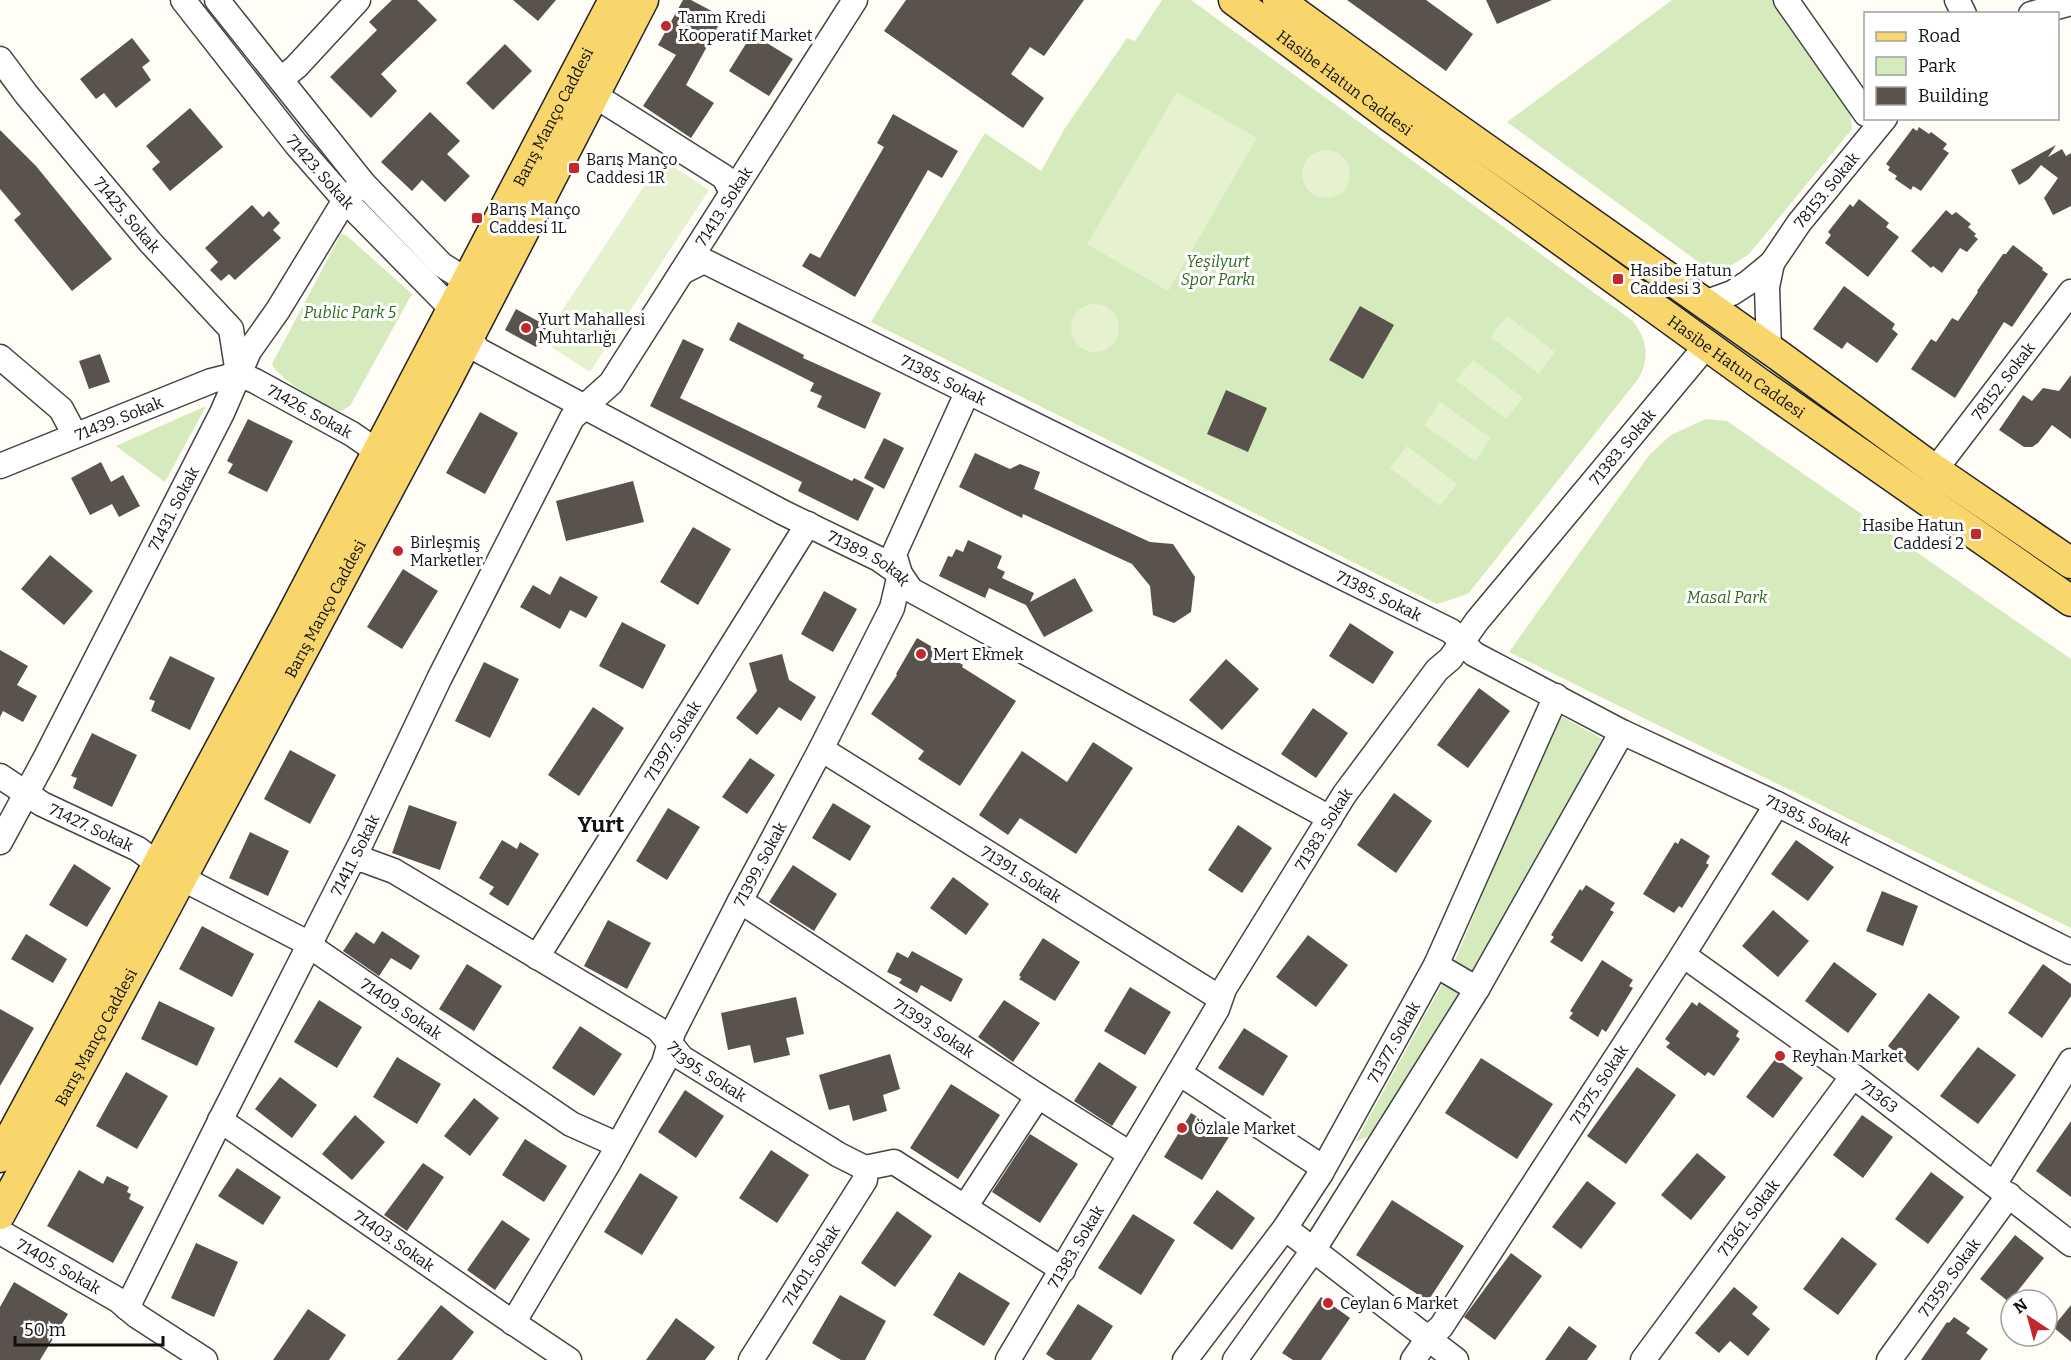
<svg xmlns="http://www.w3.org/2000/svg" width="2071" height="1360" font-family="Bitter,serif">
<rect width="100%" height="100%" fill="#fffdf5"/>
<!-- green -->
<path fill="#d5ebbd" d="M1162 0H1191L1633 321C1647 340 1650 357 1639 378L1468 594 1437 604 871 322 985 133 1041 171 1065 128 1127 38 1135 41Z
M1672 0H1773L1850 111 1852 129 1749 254 1729 267 1712 272 1507 122Z
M1400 103 1767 364 1763 370 1522 198Z
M341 234 346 235 412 294 350 406 341 411C326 408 277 378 272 364Z
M1772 367 2025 547 2022 551 1767 373Z
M206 406 165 482 116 446Z
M1706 419 1727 421 2071 659V928L1509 652 1650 454 1671 435Z
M1557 714 1608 742 1474 975 1454 963Z
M1444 981 1464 993 1383 1132 1356 1141Z"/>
<!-- pitch -->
<path fill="#e6f2cf" d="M1177 92 1257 138 1168 291 1087 244Z
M1302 174a24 24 0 1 1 48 0a24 24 0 1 1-48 0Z
M662 159 709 190 590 372 542 341Z
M1071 328a24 24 0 1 1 48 0a24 24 0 1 1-48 0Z
M1507 316 1555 352 1539 374 1491 337Z
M1473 360 1523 398 1506 419 1456 380Z
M1440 402 1491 438 1475 461 1424 425Z
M1407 446 1457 484 1440 506 1390 468Z"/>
<!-- building -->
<path fill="#5a524d" d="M392 0H417L437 20 381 74 397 91 371 118 330 77 377 30 369 22Z
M513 0H556L538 21Z
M683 0H691L723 17 686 85 714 103 691 138 643 106 676 55 658 45Z
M906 0H1084L1044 56 1030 47 1011 74 1044 98 1023 128 884 31Z
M1347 0H1426L1473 34 1446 71Z
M1486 0H1552L1497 24Z
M752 34 793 59 769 96 729 71Z
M132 38 150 61 142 67 151 80 116 108 104 93 96 99 80 79Z
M505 44 532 71 493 110 466 83Z
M190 108 223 147 170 191 152 169 160 162 146 146Z
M430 112 460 141 447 154 470 176 445 202 422 180 412 191 381 162Z
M893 114 958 151 942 178 928 170 855 297 802 266 810 253 820 258 884 147 877 143Z
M1919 127 1929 134 1931 132 1947 144 1943 149 1949 153 1921 191 1913 186 1911 190 1895 179 1897 176 1888 170 1890 167 1886 164 1913 128 1917 131Z
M0 130 36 166 112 259 72 291 14 220 21 214 0 189Z
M2056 145 2048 157 2062 149 2066 156 2071 153V206L2053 215 2044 198 2058 178 2041 165 2029 179 2019 185 2011 170Z
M1859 199 1889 223 1886 227 1899 237 1868 277 1825 243 1831 235 1828 232 1850 204 1853 207Z
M252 205 263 217 269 211 280 223 273 230 281 238 235 280 229 274 221 281 210 270 218 262 205 248Z
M1946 210 1952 215 1956 212 1971 224 1968 227 1976 234 1974 236 1978 239 1967 252 1960 248 1942 273 1933 266 1931 268 1911 251Z
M2013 245 2043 268 2042 270 2048 274 2012 327 2004 322 1955 398 1911 369 1931 339 1936 342 1952 318 1958 321 1978 292 1977 291 2003 254H2006Z
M1844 286 1895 324 1892 329 1898 334 1877 363 1847 342 1842 349 1813 329Z
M1360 306 1394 325 1363 379 1329 360Z
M516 309 547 326 536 347 505 330Z
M738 322 804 355 803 358 881 393 865 429 817 407 822 396 810 391 814 383 729 340Z
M683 339 704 349 680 398 852 481 854 478 874 488 858 521 798 491 802 482 650 406Z
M100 354 110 382 89 389 79 361Z
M2071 375V439L2052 425 2038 443 2032 447H2024L1999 430 2023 395 2032 401 2043 388 2059 391Z
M1226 390 1267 408 1248 452 1207 434Z
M480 412 518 433 485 494 446 473Z
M248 419 293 441 267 492 228 473 233 464 227 461Z
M884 438 904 448 884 489 864 478Z
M975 453 1010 469 1020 464 1040 472 1034 489 1150 542 1173 544 1195 577 1191 612 1174 623 1153 615 1150 586 1132 564 1023 514 1022 518 959 487Z
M101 462 111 482 123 475 140 506 119 517 112 504 90 515 71 478Z
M633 481 644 522 566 541 556 501Z
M693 527 731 549 698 605 660 582Z
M968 540 1002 556 997 568 1005 572 1002 578 1034 593 1030 602 1075 578 1093 611 1044 637 1026 605 989 588 985 598 939 576 948 556 952 557 956 549 963 552Z
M50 555 93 591 64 625 21 589Z
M403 569 438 591 402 649 367 627Z
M560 576 598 597 586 618 570 610 560 629 520 607 533 585 550 595Z
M824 591 857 609 833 652 801 634Z
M622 622 666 645 643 689 599 666Z
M1350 623 1394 652 1373 684 1329 656Z
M917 638 963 665 962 667 1016 701 960 786 918 759 924 751 871 714 897 675 896 674Z
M0 650 28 666 17 685 37 696 23 722 3 711 0 717Z
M782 654 789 680 816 697 801 721 779 707 757 735 736 718 757 691 749 663Z
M170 656 215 678 190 730 151 711 155 701 149 699Z
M1226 659 1259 689 1222 730 1189 700Z
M484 662 519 679 490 738 455 721Z
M1479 688 1510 711 1468 768 1437 745Z
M593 707 624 728 579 796 548 775Z
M1313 708 1348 733 1316 778 1281 754Z
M92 733 137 755 112 807 73 788 77 778 71 776Z
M1093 742 1133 768 1076 854 1020 818 1008 835 979 815 1022 751 1067 782Z
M290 750 336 775 310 824 264 799Z
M750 758 775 775 747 814 722 797Z
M1394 793 1432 821 1396 873 1357 845Z
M833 803 871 826 850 861 812 838Z
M409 805 457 822 440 870 392 853Z
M668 808 700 827 667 880 636 861Z
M1238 825 1272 848 1242 893 1208 870Z
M250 832 289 851 268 896 229 878Z
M1681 838 1710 856 1706 863 1709 865 1682 908 1679 906 1674 913 1643 894 1675 842 1678 844Z
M502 840 517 849 520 842 539 854 508 906 489 894 494 887 479 878Z
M1796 840 1834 867 1808 901 1771 874Z
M74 864 111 888 87 927 49 905Z
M793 865 837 894 814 931 769 902Z
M953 877 989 904 966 935 930 908Z
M1586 885 1615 903 1610 910 1614 912 1582 962 1550 942 1554 937 1551 935 1580 889 1582 891Z
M1882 891 1918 906 1903 946 1866 931Z
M1773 910 1809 941 1778 977 1742 946Z
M608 920 651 943 627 989 584 966Z
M202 926 254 954 232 997 179 969Z
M382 931 420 956 411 970 391 958 379 976 343 951 356 932 374 944Z
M26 934 67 959 53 983 11 959Z
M1308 935 1348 965 1316 1007 1276 977Z
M1043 938 1080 962 1055 1001 1019 979 1021 977 1019 975Z
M912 951 963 979 951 1002 921 985 917 993 899 983 902 979 887 972 897 952 908 958Z
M1602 960 1633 980 1629 986 1633 988 1606 1032 1602 1029 1598 1037 1569 1018 1573 1013 1570 1011Z
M1834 962 1877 994 1848 1033 1805 1001Z
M467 964 502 986 474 1031 439 1009Z
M2043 964 2071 984V996L2042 1038 2008 1013Z
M1130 987 1171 1012 1145 1055 1104 1031Z
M1929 993 1960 1017 1918 1071 1888 1046Z
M796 997 804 1034 786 1038 790 1055 754 1063 750 1045 728 1050 721 1013Z
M319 1000 362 1027 337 1068 294 1042Z
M1004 1000 1040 1023 1013 1062 978 1037Z
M159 1001 215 1028 197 1066 141 1039Z
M1692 1002 1697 1006 1699 1002 1739 1031 1736 1036 1740 1039 1714 1076 1708 1072 1705 1076 1666 1047 1670 1043 1665 1039Z
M0 1009 34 1028 0 1086Z
M580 1026 622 1054 594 1096 552 1068Z
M1244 1028 1288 1056 1263 1096 1218 1068Z
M1978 1047 2016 1075 1978 1124 1940 1096Z
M890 1054 900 1089 883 1095 887 1111 853 1121 849 1105 829 1110 819 1075Z
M397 1057 441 1084 417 1124 373 1097Z
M1481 1058 1553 1104 1517 1159 1445 1113Z
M1776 1058 1803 1078 1773 1118 1746 1097Z
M1099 1062 1137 1087 1112 1126 1074 1101Z
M1637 1067 1676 1095 1626 1164 1587 1136Z
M126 1072 168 1096 137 1149 96 1126Z
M280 1077 317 1105 292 1138 255 1109Z
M951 1084 1000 1115 958 1179 910 1148Z
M685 1090 724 1116 696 1158 658 1132Z
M474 1098 499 1118 470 1156 444 1136Z
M1191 1113 1229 1137 1202 1180 1164 1157Z
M355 1115 385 1142 352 1180 322 1154Z
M1862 1115 1893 1137 1863 1178 1833 1155Z
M2071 1121V1197L2036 1171Z
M1030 1134 1078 1164 1040 1223 992 1192Z
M525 1139 567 1166 544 1202 502 1175Z
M771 1150 809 1175 777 1223 739 1198Z
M1697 1153 1726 1177 1691 1220 1661 1195Z
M423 1163 444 1177 407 1231 384 1215Z
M237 1168 281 1197 263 1225 218 1196Z
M79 1170 103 1184 107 1176 129 1187 127 1192 131 1194 129 1199 144 1207 113 1263 47 1226Z
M1931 1172 1964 1197 1928 1244 1895 1219Z
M640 1173 678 1197 642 1255 604 1232Z
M1587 1181 1616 1203 1581 1249 1552 1227Z
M1217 1190 1255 1218 1232 1250 1193 1223Z
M1392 1200 1464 1246 1428 1301 1356 1255Z
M897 1211 932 1236 895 1287 861 1263Z
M1133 1214 1175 1240 1141 1295 1098 1268Z
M502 1220 530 1239 495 1290 467 1270Z
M2015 1235 2044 1258 2009 1302 1980 1279Z
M1842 1237 1877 1264 1838 1315 1803 1289Z
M196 1243 238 1262 214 1317 171 1298Z
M1511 1253 1542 1276 1495 1340 1464 1317Z
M959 1272 1010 1303 984 1346 933 1315Z
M14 1282 68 1314 40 1360H0V1307Z
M1734 1287 1758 1307 1752 1314 1770 1329 1748 1356 1730 1341 1719 1353 1695 1333Z
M840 1295 886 1321 865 1360H841L812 1343Z
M1321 1297 1350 1318 1321 1360H1293L1282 1353Z
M1078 1304 1113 1326 1091 1360H1055L1046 1354Z
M441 1305 474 1332 452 1360H397Z
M2071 1305V1342L2053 1327Z
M308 1309 346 1335 329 1360H273Z
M1954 1317 1970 1328 1966 1333 1988 1349 1980 1360H1921L1947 1322 1949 1323Z
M676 1318 715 1347 705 1360H646Z
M1569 1326 1597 1346 1587 1360H1545Z"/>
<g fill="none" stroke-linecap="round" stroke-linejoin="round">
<defs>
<g id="minor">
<path id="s1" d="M183 0 296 144 345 200 451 308 478 350 784 513 879 559 900 574 911 590 1330 818"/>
<path d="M217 0 363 183 442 265 466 280 479 293"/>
<path d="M1786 0 1866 114"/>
<path d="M1957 0 1964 14"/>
<path d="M2031 14 2071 3"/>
<path id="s2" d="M0 59 26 94 150 242 231 329 238 374"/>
<path d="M281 79 296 67 358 0"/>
<path d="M594 95 724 177 732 193"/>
<path id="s3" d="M682 272 704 261 1451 631 1474 654 1622 732 1777 804 2071 952"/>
<path id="s4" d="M1704 303 1732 293 1749 282 1772 263 1799 223 1885 118"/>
<path d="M1769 349 1767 287 1772 263"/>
<path d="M0 357 61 409 75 435"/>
<path id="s5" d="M238 374 255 381 352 434 378 452"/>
<path id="s6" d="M0 466 211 381 238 374"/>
<path id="s7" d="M1935 470 2071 292"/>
<path id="s8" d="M821 749 1220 998"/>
<path id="s9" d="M0 776 42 804 138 849 158 864 195 885 298 938 571 1124 618 1145"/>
<path id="s10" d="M0 842 46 757 222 413 249 351 278 310 345 200 363 183"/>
<path id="s11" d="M353 860H364L394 871 658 1029 682 1058 839 1155 865 1168 894 1162 1063 1270"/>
<path id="s12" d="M740 901 1038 1096 1130 1154"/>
<path id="s13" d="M1683 955 1861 1082 2071 1244"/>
<path id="s14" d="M537 957 808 524"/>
<path d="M1436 965 1477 989"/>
<path d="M1179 1073 1316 1163 1321 1173"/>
<path id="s15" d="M220 1120 502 1315 569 1360"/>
<path d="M1995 1183 2071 1061"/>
<path d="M965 1207 1038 1096"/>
<path d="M1285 1228 1456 1360"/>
<path id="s16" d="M0 1232 118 1300 137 1316 205 1360"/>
<path id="s17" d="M127 1308 225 1111 361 843 439 679 572 418 611 383 855 0"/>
<path id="s18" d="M513 1323 609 1162 664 1063 673 1032 740 901 821 749 892 608 900 574 894 554 967 393"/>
<path id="s19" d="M751 1360 865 1180V1168"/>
<path id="s20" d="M1008 1360 1217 1009 1224 989 1344 795 1437 670 1450 659 1477 621 1707 345"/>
<path id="s21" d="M1185 1360 1285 1228 1321 1173 1436 965 1556 696"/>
<path d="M1235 1360 1314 1249 1477 989 1622 732"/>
<path id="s22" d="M1413 1360 1429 1337 1441 1327 1679 961 1777 804"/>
<path id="s23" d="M1643 1360 1853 1076"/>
<path id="s24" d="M1889 1360 2009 1195"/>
</g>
<g id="major">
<path id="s25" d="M1234 0 1388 115 1756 381 2071 601"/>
<path d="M1278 0 1405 92 1778 355 1935 470 2071 563"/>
<path id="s26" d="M0 1157 290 619 614 0"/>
<path id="s27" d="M0 1214 152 933 444 385 643 0"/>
</g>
</defs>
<!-- minor casing -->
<use href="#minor" stroke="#444" stroke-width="27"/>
<!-- major casing -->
<use href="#major" stroke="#222" stroke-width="33"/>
<!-- minor -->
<use href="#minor" stroke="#fff" stroke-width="24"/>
<!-- major -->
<use href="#major" stroke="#f9d66b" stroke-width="30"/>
</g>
<!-- markers -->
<g fill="#c4262e" stroke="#fff" stroke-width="2">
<circle cx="666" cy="26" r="6"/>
<rect x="568" y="162" width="12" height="12" rx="3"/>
<rect x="471" y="212" width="12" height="12" rx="3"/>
<rect x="1612" y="273" width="12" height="12" rx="3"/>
<circle cx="526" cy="328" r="6"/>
<rect x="1970" y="528" width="12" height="12" rx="3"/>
<circle cx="398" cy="551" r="6"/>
<circle cx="921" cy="654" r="6"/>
<circle cx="1780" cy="1056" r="6"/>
<circle cx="1182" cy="1128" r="6"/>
<circle cx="1328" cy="1303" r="6"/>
</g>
<g text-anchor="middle" stroke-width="6" stroke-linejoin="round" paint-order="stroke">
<!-- poi labels -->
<g font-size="16" fill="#111" stroke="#fff" text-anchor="start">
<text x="678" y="23">Tarım Kredi<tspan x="678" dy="18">Kooperatif Market</tspan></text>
<text x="586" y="165">Barış Manço<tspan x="586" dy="18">Caddesi 1R</tspan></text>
<text x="489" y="215">Barış Manço<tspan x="489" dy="18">Caddesi 1L</tspan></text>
<text x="1630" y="276">Hasibe Hatun<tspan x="1630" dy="18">Caddesi 3</tspan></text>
<text x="538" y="325">Yurt Mahallesi<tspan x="538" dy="18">Muhtarlığı</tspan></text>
<text x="1964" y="531" text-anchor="end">Hasibe Hatun<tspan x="1964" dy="18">Caddesi 2</tspan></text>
<text x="410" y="548">Birleşmiş<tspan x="410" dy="18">Marketler</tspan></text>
<text x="933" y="660">Mert Ekmek</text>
<text x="1792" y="1062">Reyhan Market</text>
<text x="1194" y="1134">Özlale Market</text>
<text x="1340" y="1309">Ceylan 6 Market</text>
</g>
<!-- street labels -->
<g font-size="16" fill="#111" stroke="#fff">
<text dy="6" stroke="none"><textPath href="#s25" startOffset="138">Hasibe Hatun Caddesi</textPath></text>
<text dy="6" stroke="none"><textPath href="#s26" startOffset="1178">Barış Manço Caddesi</textPath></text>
<text dy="6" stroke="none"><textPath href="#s1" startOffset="220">71423. Sokak</textPath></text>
<text dy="6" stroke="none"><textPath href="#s4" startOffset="171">78153. Sokak</textPath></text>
<text dy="6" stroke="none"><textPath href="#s17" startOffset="1257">71413. Sokak</textPath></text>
<text dy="6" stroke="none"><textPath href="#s2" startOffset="201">71425. Sokak</textPath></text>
<text dy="6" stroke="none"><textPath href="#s25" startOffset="622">Hasibe Hatun Caddesi</textPath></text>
<text dy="6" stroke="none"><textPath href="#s3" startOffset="292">71385. Sokak</textPath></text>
<text dy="6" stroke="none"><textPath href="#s7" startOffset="112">78152. Sokak</textPath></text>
<text dy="6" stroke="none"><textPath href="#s5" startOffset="81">71426. Sokak</textPath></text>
<text dy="6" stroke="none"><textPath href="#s6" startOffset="128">71439. Sokak</textPath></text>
<text dy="6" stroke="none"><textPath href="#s20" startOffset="1104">71383. Sokak</textPath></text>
<text dy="6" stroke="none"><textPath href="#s10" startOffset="376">71431. Sokak</textPath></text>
<text dy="6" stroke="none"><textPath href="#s1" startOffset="902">71389. Sokak</textPath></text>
<text dy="6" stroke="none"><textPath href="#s3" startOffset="778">71385. Sokak</textPath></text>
<text dy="6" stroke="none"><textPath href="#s27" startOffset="687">Barış Manço Caddesi</textPath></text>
<text dy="6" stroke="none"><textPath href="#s14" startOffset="255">71397. Sokak</textPath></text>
<text dy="6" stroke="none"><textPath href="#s3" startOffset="1264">71385. Sokak</textPath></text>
<text dy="6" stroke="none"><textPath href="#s9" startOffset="105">71427. Sokak</textPath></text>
<text dy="6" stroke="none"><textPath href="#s20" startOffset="618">71383. Sokak</textPath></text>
<text dy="6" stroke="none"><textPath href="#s17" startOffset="507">71411. Sokak</textPath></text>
<text dy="6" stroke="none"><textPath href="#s18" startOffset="522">71399. Sokak</textPath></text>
<text dy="6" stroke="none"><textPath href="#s8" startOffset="236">71391. Sokak</textPath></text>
<text dy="6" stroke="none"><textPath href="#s9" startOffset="465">71409. Sokak</textPath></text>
<text dy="6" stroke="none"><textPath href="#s12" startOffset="232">71393. Sokak</textPath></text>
<text dy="6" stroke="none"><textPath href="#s27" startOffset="201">Barış Manço Caddesi</textPath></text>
<text dy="6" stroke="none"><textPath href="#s21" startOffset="381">71377. Sokak</textPath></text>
<text dy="6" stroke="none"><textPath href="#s11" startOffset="416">71395. Sokak</textPath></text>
<text dy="6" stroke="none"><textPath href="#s22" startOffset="333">71375. Sokak</textPath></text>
<text dy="6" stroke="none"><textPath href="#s13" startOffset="242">71363</textPath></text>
<text dy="6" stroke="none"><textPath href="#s23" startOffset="177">71361. Sokak</textPath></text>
<text dy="6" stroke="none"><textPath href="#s15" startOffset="212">71403. Sokak</textPath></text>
<text dy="6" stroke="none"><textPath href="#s20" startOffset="132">71383. Sokak</textPath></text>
<text dy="6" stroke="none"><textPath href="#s16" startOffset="68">71405. Sokak</textPath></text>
<text dy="6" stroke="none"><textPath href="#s19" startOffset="112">71401. Sokak</textPath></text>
<text dy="6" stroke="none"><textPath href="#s24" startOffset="102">71359. Sokak</textPath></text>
</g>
<!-- park labels -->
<g font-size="16" font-style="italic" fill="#2f6b1f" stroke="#fff">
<text x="1218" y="267">Yeşilyurt<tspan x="1218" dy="18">Spor Parkı</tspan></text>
<text x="350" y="318">Public Park 5</text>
<text x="1727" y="603">Masal Park</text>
</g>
<!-- district labels -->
<g font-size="22" font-weight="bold" fill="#111" stroke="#fff">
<text x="601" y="832">Yurt</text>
</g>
</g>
<!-- legend -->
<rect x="1864" y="12" width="195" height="108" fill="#ffffff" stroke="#a0a0a0" stroke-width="1.5"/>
<rect x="1876" y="32" width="30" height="9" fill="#f9d66b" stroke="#a0a0a0" stroke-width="1.5"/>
<text x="1918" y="42" font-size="18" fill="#111111">Road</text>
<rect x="1876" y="57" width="30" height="18" fill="#d5ebbd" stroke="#a0a0a0" stroke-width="1.5"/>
<text x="1918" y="72" font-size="18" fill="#111111">Park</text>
<rect x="1876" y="87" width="30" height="18" fill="#5a524d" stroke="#a0a0a0" stroke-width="1.5"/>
<text x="1918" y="102" font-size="18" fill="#111111">Building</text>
<!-- north arrow -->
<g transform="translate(2029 1318) rotate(324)"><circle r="28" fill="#ffffff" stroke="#a0a0a0" stroke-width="1.5"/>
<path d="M0-4.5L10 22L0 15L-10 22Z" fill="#c4262e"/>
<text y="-9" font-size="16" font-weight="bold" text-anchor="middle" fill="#111111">N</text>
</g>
<!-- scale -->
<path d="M15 1336v9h148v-9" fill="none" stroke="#111111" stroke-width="3"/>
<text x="24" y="1336" font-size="18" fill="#111111" stroke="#ffffff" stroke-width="4.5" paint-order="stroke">50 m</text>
</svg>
